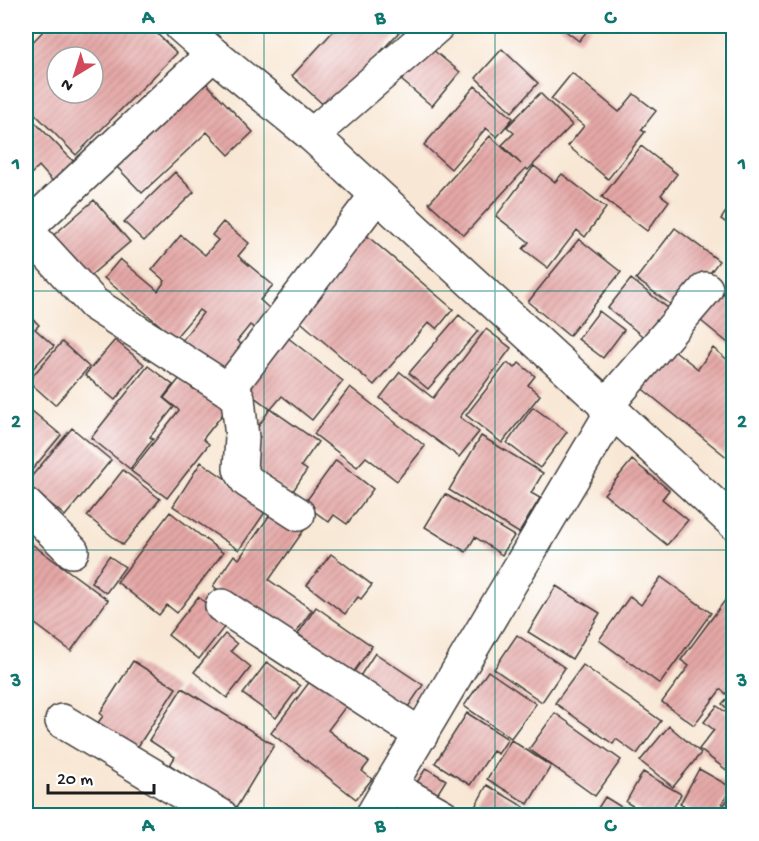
<svg xmlns="http://www.w3.org/2000/svg" width="759" height="841" font-family="'Gochi Hand',sans-serif">
<defs>
<pattern id="building-hatch" width="6" height="6" patternUnits="userSpaceOnUse" patternTransform="scale(1.5)"><rect width="6" height="6" fill="#e4a7a6"/><path d="M-1 1l2-2M0 6l6-6M5 7l2-2" fill="none" stroke="#c38f8e"/></pattern>
</defs>
<rect width="100%" height="100%" fill="#fff"/>
<filter id="ink" filterUnits="userSpaceOnUse"><feTurbulence type="fractalNoise" baseFrequency=".0167" numOctaves="2"/><feDisplacementMap in="SourceGraphic" scale="12" xChannelSelector="R" yChannelSelector="G"/><feConvolveMatrix kernelMatrix="1 2 1 2 8 2 1 2 1" color-interpolation-filters="sRGB"/></filter>
<filter id="wash" filterUnits="userSpaceOnUse"><feTurbulence type="fractalNoise" baseFrequency=".008" numOctaves="4" result="noise"/><feDisplacementMap in="SourceGraphic" scale="24" xChannelSelector="R" yChannelSelector="G"/><feGaussianBlur stdDeviation="1.35" result="paint"/><feColorMatrix in="noise" values="0 0 0 0 0 0 0 0 0 0 0 0 0 0 0 0 0 1.4 0 .05"/><feComposite in="paint" operator="in"/></filter>
<g filter="url(#wash)">
<rect width="100%" height="100%" fill="#f8e7d4"/>
<g id="blocks">
<!-- building -->
<path fill="url(#building-hatch)" fill-rule="evenodd" d="M48 26H149L177 53 76 155 26 105V49ZM57 57H93V93H57Z
M338 26H392L399 32 328 109 292 76Z
M559 26H591L579 41Z
M422 41 460 72 432 106 394 74Z
M502 49 538 83 512 112 476 78Z
M572 73 619 112 634 94 656 111 641 130 645 132 608 179 568 146 584 126 551 99Z
M206 83 253 132 229 155 207 132 142 193 117 167Z
M475 86 513 118 497 137 486 128 451 169 424 145Z
M540 93 572 125 528 170 526 168 464 235 429 203 490 136 521 164 502 145 514 133 507 127Z
M26 113 76 164 55 184 39 166 26 179Z
M641 146 677 174 661 195 669 201 647 231 602 197Z
M534 166 555 182 562 174 606 208 585 237 577 230 548 268 523 249 529 242 496 216Z
M175 172 194 192 144 241 124 222Z
M94 200 130 242 84 281 48 240Z
M734 200V228L721 219Z
M223 222 249 243 238 256 273 285 260 300 270 309 254 328 250 325 237 341 250 352 229 378 180 343 203 313 199 310 175 338 104 278 120 259 158 291 165 281 152 270 181 235 205 255 218 240 212 235Z
M675 228 719 261 681 312 636 279Z
M359 229 453 309 437 329 429 322 374 385 296 318Z
M579 239 621 272 569 336 528 302Z
M631 279 669 309 646 339 608 308Z
M732 283 734 284V355L729 352 733 347 701 321Z
M599 311 624 330 603 358 578 339Z
M28 314 39 325 35 329 54 346 28 374 26 372V316Z
M459 315 478 331 428 389 409 373Z
M486 329 511 348 460 417 479 432 459 457 380 398 400 372 433 398Z
M287 337 343 381 312 420 282 396 271 409 318 442 301 466 307 470 291 494 243 461 260 437 254 433 270 409 245 390Z
M115 340 144 364 115 400 85 375Z
M62 342 89 367 55 405 28 381Z
M665 343 698 369 713 348 734 365V393L730 397 734 399V463L634 382Z
M507 363 515 368 519 363 535 376 528 385 540 395 502 443 466 415Z
M148 366 173 385 163 398 174 407 150 437 153 439 130 469 91 438Z
M205 377 234 400 203 439 209 444 167 498 131 471 179 410 164 398 180 378 195 390Z
M350 387 425 446 397 481 366 457 357 467 314 434Z
M26 406 61 435 26 477Z
M533 407 567 432 540 468 507 443Z
M72 428 111 460 65 516 26 483Z
M481 436 543 473 531 493 540 498 519 533 449 490Z
M336 460 373 489 347 524 334 515 329 522 304 504Z
M632 460 669 490 662 499 688 520 667 545 604 494Z
M201 462 268 508 239 550 173 506Z
M123 470 160 499 123 545 87 516Z
M445 494 514 536 502 555 475 537 466 552 425 527Z
M274 509 304 530 269 580 312 610 290 641 213 586 234 555 239 559Z
M170 512 223 553 177 613 167 605 159 615 117 582Z
M26 540 108 600 71 651 26 617Z
M331 554 372 585 361 599 358 597 345 614 307 585Z
M109 556 125 567 106 593 91 582Z
M661 577 711 613 660 684 599 640 630 596 641 605Z
M556 586 600 613 572 659 528 632Z
M198 597 229 621 199 659 168 635Z
M726 599 734 604V684L726 694 721 689 694 725 662 702 689 666 681 660Z
M316 607 372 646 353 673 298 634Z
M225 634 237 644 231 651 251 667 227 698 194 672Z
M517 635 565 668 542 702 494 669Z
M375 653 423 685 408 707 360 676Z
M133 661 176 688 137 748 94 728 103 716 100 713Z
M267 662 300 686 276 718 243 694Z
M583 665 661 721 637 754 616 739 613 744 555 703Z
M488 671 536 704 511 738 464 706Z
M314 676 349 702 328 730 369 762 362 771 372 779 356 799 271 733Z
M182 688 274 745 233 813 211 791 170 765 175 757 149 740Z
M734 691V714L722 704Z
M717 706 734 718V766L729 772 699 749 714 730 704 722Z
M467 713 508 739 498 754 493 751 470 785 435 763Z
M555 713 621 760 595 796 529 749Z
M669 726 701 753 673 787 640 761Z
M511 740 551 766 528 804 487 779Z
M426 768 446 780 436 796 416 784Z
M699 769 731 787 716 816H701L680 804Z
M643 772 681 794 669 816H649L626 802Z
M487 785 524 807 519 816H470Z
M734 791V816H731L721 809Z
M605 797 636 816H593Z"/>
</g>
</g>
<g filter="url(#ink)">
<use href="#blocks" fill-opacity="0" stroke="#3d3a38" stroke-width="1.5"/>
<g fill="none" stroke-linecap="round" stroke-linejoin="round">
<defs>
<path id="minor" d="M312 135 437 26
M26 229 213 54
M26 230 94 304 228 390
M605 407 706 289
M26 505 72 551
M298 514 247 481 240 469 242 438 238 398 228 390 376 196
M222 606 421 735
M62 721 221 816
M390 786 443 816"/>
<path id="tertiary" d="M181 26 213 54 312 135 734 523
M372 816 612 412"/>
</defs>
<!-- minor casing -->
<use href="#minor" stroke="#3d3a38" stroke-width="36"/>
<!-- tertiary casing -->
<use href="#tertiary" stroke="#3d3a38" stroke-width="36"/>
<!-- minor -->
<use href="#minor" stroke="#fff" stroke-width="33"/>
<!-- tertiary -->
<use href="#tertiary" stroke="#fff" stroke-width="33"/>
</g>
</g>
<!-- grid -->
<path fill="none" stroke="#0f766e" stroke-width="1.5" stroke-opacity="0.55" d="M264 26V816M495 26V816M26 291H734M26 550H734"/>
<!-- margin -->
<rect width="759" height="841" fill="none" stroke="#fff" stroke-width="66"/>
<!-- north arrow -->
<g transform="translate(75 75) rotate(218)"><circle r="28" fill="#ffffff" stroke="#a4a4a4" stroke-width="1.5"/>
<path d="M0-4.5L10 22L0 15L-10 22Z" fill="#d1495b"/>
<text y="-9" font-size="16" font-weight="bold" text-anchor="middle" fill="#1c1c1c">N</text>
</g>
<!-- scale -->
<path d="M48 784v9h106v-9" fill="none" stroke="#1c1c1c" stroke-width="3"/>
<text x="57" y="784" font-size="18" fill="#1c1c1c" stroke="#ffffff" stroke-width="4.5" paint-order="stroke">20 m</text>
<rect x="33" y="33" width="693" height="775" fill="none" stroke="#0f766e" stroke-width="2"/>
<g font-size="20" text-anchor="middle" font-weight="bold" fill="#0f766e">
<text x="148" y="23">A</text>
<text x="380" y="23">B</text>
<text x="610" y="23">C</text>
<text x="16" y="169">1</text>
<text x="742" y="169">1</text>
<text x="16" y="427">2</text>
<text x="742" y="427">2</text>
<text x="16" y="686">3</text>
<text x="742" y="686">3</text>
<text x="148" y="831">A</text>
<text x="380" y="831">B</text>
<text x="610" y="831">C</text>
</g>
</svg>
